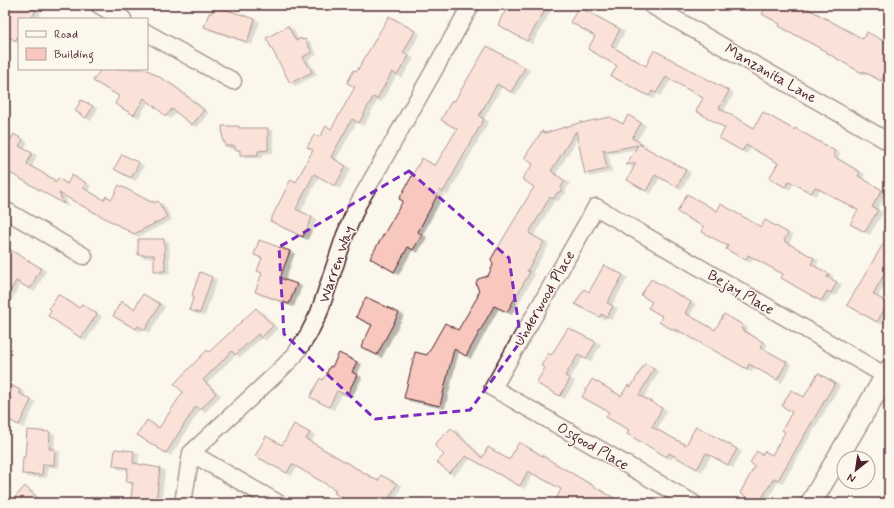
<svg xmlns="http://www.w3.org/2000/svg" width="894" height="508" font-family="Mynerve,sans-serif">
<defs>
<filter id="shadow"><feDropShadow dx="4.5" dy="2.5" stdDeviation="0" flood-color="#0004"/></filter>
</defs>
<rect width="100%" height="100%" fill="#fbf7ec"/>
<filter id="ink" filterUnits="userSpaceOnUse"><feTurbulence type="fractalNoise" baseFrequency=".025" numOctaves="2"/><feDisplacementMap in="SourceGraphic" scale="8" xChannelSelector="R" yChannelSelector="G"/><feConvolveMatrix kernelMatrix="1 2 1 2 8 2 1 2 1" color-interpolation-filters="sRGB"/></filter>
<g filter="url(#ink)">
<!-- building -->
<path fill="#f8c8bf" stroke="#4a1f2b" filter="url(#shadow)" d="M12 5H26L36 11 31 19H19V34L15 41 5 34V18Z
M510 5H548L527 41 498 25 502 16Z
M767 5H801L863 39 867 32 889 44V67L881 81 863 71 862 73 827 53V52L779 26 780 24 762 14Z
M214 6 255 19 247 42 204 27 209 13H212Z
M579 7 620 29 611 46 646 66 654 50 729 91 719 108 754 128 763 112 794 130 795 128 835 151 833 156 860 172 858 176 882 190 872 207 878 210 865 232 850 224 858 210 815 187 811 193 789 181 785 187 769 178 778 163 746 145 742 151 719 138 725 128 696 111 703 98 666 77 656 93 652 91 649 96 611 76 617 66 588 49 595 36 570 22Z
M389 16 415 31 403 53 409 56 397 75 392 72 377 99 373 97 359 123 352 119 331 157 346 166 335 186 314 174 296 209 312 217 303 237 270 221 291 179 296 182 313 150 307 147 314 135 320 137 326 126 331 129 355 87 347 83 354 70 357 71Z
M288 26 296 41 301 38 302 40 305 39 312 52 303 57 312 72 290 83 266 38Z
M487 46 525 68 511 92 497 84 479 116 484 119 443 192 440 190 418 232 422 235 413 250 408 247 394 272 370 258 403 201 399 199 422 158 435 166 457 129 441 120 452 100 454 102Z
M101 69H146L174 86 204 110 192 125 172 109 166 116 144 98 134 115 115 104 119 96 93 81Z
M81 100 93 106 86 118 75 111Z
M628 115 641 123 632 138 643 144H639L686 170 677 187 655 175 646 191 627 180 636 163 626 165 638 145 607 151 603 149 607 169 585 174 576 131 551 171 565 181 561 187V191L557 193 553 199 550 197 529 233 544 242 527 271 530 272 522 286 507 312 494 306 466 356 454 349 440 406 404 398 415 352 427 355 445 323 458 330 478 296H477L479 292 476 283 478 279 488 276 493 265 491 259 534 187 522 179 533 164 524 158 542 131 545 133 582 122 581 123 610 117 623 124Z
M222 126H239V128H268V150L258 151V155H240V150H235V146H225V142H223Z
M14 134 23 140 19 146 32 153 27 164 53 179 55 183 58 178 67 184 72 175 86 183 83 188 104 200 106 196 112 199 119 185 151 202 153 201 154 203 158 201 167 217 134 234 59 193 64 204 5 170V149Z
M122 154 139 163 131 178 114 169Z
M687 194 717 211 721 204 761 227 765 220 788 233 784 241 814 258 811 264 829 274 827 277 837 282 831 293 827 291 821 301 781 278 783 274 748 255 746 260 726 249 728 246 702 232 704 227 677 212Z
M889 234V266L873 294 888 303 877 322 847 305Z
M138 239H164L165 271H154V255H138Z
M259 240 290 251 280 278 297 284 289 304 255 292 262 273 257 271 262 258 254 255Z
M5 247 41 268 30 289 16 281 5 301Z
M604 265 623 275 607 303 613 306 607 317 601 314 600 317 575 304 584 289 589 292Z
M200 272 212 277 200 313 189 310 194 296 192 295Z
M651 279 691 302 685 313 715 330 724 314 743 325 741 329 763 342 760 347 787 362 777 380 749 364 747 369 676 329 675 331 659 322 662 316 648 308 652 302 641 295Z
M58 294 79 308 82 304 97 314 81 338 48 316 51 310 49 308Z
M143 294 160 304 145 330 138 326 136 329 113 316 121 301 134 309Z
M366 297 399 313 377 355 361 347 372 325 356 317Z
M256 308 273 326 261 338 258 334 235 355 232 351 203 380 216 393 200 410 196 406 166 453 137 435 147 420 159 428 183 392 174 384 207 350 209 352Z
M568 328 596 342 586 359 578 355 565 376 570 379 560 396 536 383 545 368 541 366 548 353 551 355 552 354Z
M339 353 357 362 352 372 357 375 347 395 337 391 329 407 310 397 320 378 322 380 325 377 330 366 332 367Z
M645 363 654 369 639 395 662 408 652 427 686 445 696 426 737 449 728 465 706 453 697 469 669 453 667 457 627 434 629 430 606 417 609 412 582 397 592 379 621 396 628 385 631 387Z
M818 373 835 383 778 480 774 478 759 503H757L740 493 755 466 750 463 757 451 762 455 764 451 772 455 785 432 782 430 792 412 782 406 791 390 804 397Z
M5 382 20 390 19 393 31 400 19 425 5 418Z
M294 424 310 433 306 439 378 481 381 475 397 484 386 503H350L334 493 336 490 292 464 287 473 255 456 266 436 282 445Z
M451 428 482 458 488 447 509 460 519 442 622 503H554L561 489 528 471 520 486 466 456 449 473 437 462 444 455 434 445Z
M27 430 50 432 49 449H55L54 465 43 464 42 475 22 474 23 457H25Z
M115 449 134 451 133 463 160 468 156 503H130L133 483 126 482 128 468 113 466Z
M25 486 42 503H10Z"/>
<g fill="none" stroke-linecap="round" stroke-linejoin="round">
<defs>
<path id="minor" d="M99 5 123 19
M651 5 889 142
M147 33 233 81
M5 210 84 256
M191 453 278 503
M183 503 191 453 277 373 294 356 308 335 319 313 345 235 358 204 471 5
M693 503 493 388 596 207 886 376"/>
<path id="major" d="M811 503 889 370"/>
</defs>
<!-- minor casing -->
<use href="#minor" stroke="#4a1f2b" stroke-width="19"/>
<!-- major casing -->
<use href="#major" stroke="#4a1f2b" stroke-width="23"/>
<!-- minor -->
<use href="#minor" stroke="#fbf7ec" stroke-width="16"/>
<!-- major -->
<use href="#major" stroke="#fbf7ec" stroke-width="20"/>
</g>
</g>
<!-- marked area -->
<path d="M0 0H894V508H0ZM409 171 509 258 521 341 470 410 375 419 284 334 279 247Z" fill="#fbf7ec" fill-opacity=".55" fill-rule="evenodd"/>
<path fill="none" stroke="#7b2cbf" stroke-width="3" stroke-dasharray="8 5" stroke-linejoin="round" d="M409 171 509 258 521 341 470 410 375 419 284 334 279 247Z"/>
<g text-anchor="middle" stroke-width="3" stroke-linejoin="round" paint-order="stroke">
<!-- street labels -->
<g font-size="15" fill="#4a1f2b" stroke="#fbf7ec">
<text transform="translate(771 73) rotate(30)" y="5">Manzanita Lane</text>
<text transform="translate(336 264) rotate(-71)" y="5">Warren Way</text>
<text transform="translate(741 292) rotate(30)" y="5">Bejay Place</text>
<text transform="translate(544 298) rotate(-60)" y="5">Underwood Place</text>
<text transform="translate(593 446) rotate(30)" y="5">Osgood Place</text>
</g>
</g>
<!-- margin -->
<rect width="894" height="508" fill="none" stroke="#fbf7ec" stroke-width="20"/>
<rect x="10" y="10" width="874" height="488" fill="none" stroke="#4a1f2b" stroke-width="1.5" filter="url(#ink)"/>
<!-- legend -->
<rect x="18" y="18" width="130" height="52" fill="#fbf7ec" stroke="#b4a19f"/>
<rect x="26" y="31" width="20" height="6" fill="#fbf7ec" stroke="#b4a19f"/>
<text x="54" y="38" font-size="12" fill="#4a1f2b">Road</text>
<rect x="26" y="48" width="20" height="12" fill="#f8c8bf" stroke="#b4a19f"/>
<text x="54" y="58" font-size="12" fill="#4a1f2b">Building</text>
<!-- north arrow -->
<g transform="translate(856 470) rotate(210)"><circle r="19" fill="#fbf7ec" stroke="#b4a19f"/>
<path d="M0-3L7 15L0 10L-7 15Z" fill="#4a1f2b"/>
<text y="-6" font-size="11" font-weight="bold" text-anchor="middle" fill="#4a1f2b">N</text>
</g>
</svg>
